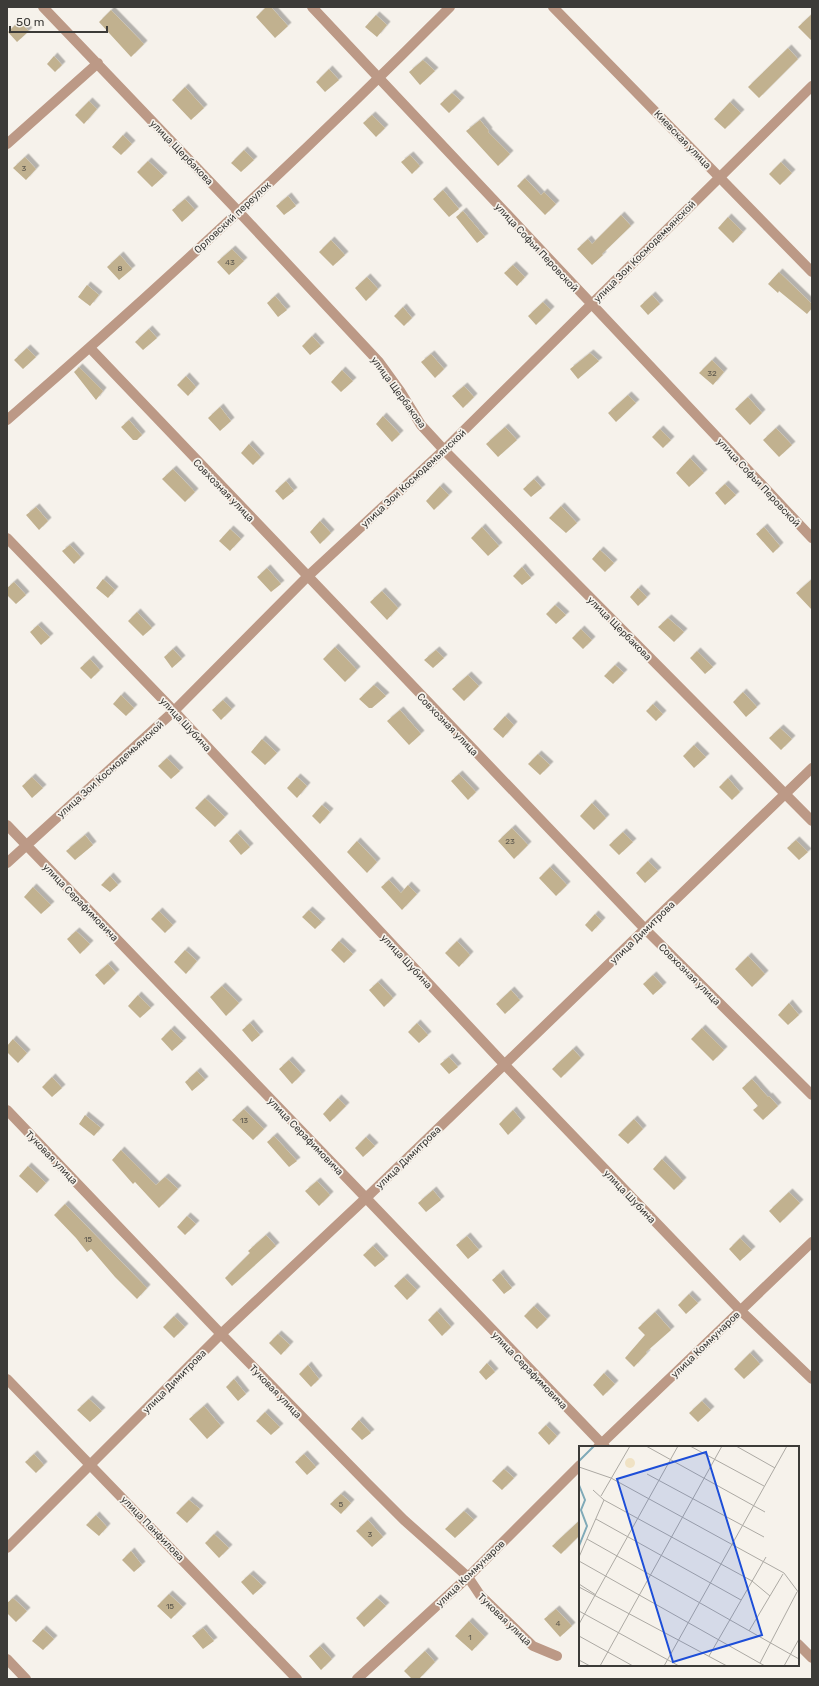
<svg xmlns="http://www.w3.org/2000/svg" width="819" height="1686" font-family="Rubik,sans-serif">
<defs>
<filter id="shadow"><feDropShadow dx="3.5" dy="-3.5" stdDeviation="0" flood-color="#0004"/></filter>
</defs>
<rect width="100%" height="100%" fill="#f6f2eb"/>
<!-- building -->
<path fill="#c1b18f" filter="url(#shadow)" d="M266 7H271L288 26 275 38 256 17Z
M111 10 144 44 131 57 99 22Z
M812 14V41L798 27Z
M376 15 387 25 377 37 365 27Z
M19 21 29 31 17 42 8 32Z
M788 48 798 59 759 98 748 87Z
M54 56 62 65 55 72 47 64Z
M423 60 435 71 420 85 409 72Z
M329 69 339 80 325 92 316 82Z
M185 87 204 108 191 120 172 100Z
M452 93 461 101 449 113 440 104Z
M89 101 97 109 84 124 75 115Z
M730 102 741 113 725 129 714 119Z
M372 115 385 128 376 137 363 123Z
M480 120 489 131 488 132 510 154 498 166 466 131Z
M123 135 132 144 121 155 112 147Z
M244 150 254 160 241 172 231 163Z
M410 155 420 166 412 174 401 162Z
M25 157 36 169 26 180 13 168Z
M148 161 164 176 152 187 137 172Z
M781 162 792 173 780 185 769 174Z
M525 178 541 195 544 192 556 204 545 215 517 186Z
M443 190 459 209 449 217 433 199Z
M288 196 296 206 284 215 276 206Z
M185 199 195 210 182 222 172 210Z
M463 211 485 237 477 243 456 217Z
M621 215 631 226 602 254 603 255 592 265 577 249 588 239 592 244Z
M728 217 743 232 733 243 718 228Z
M331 240 345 255 333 266 319 252Z
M232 249 244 261 229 275 217 262Z
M120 255 132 269 119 280 107 267Z
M513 265 525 277 517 286 504 273Z
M779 272 812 304V308L807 314 779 291 778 293 768 284Z
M367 277 378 289 366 301 355 288Z
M87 285 99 295 90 306 78 297Z
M652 295 660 304 648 315 640 306Z
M275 296 287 310 278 317 267 303Z
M543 302 551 310 536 325 528 316Z
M403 307 412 318 404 326 394 316Z
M149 329 157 338 143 350 135 342Z
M312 336 321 346 310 355 302 346Z
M27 348 36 357 23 369 14 360Z
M590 353 599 361 578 379 570 369Z
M431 354 444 369 435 378 421 362Z
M712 360 724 372 713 385 699 373Z
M79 367 103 391 96 400 74 372Z
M342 370 353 381 341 392 331 382Z
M186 376 196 387 188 396 177 385Z
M464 386 474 397 463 408 452 396Z
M628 395 636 403 616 422 608 413Z
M748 397 762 413 750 425 735 409Z
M220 407 231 421 220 431 208 418Z
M383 416 400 434 392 442 376 424Z
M129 420 142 435 137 440H133L121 427Z
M505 427 517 440 498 457 486 444Z
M776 428 792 445 779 457 763 440Z
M660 429 671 440 663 448 652 437Z
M249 444 261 457 253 465 241 453Z
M690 458 704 473 689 487 676 473Z
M173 469 195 492 185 502 162 479Z
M534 479 542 488 531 497 523 489Z
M286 481 294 491 283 500 275 491Z
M725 484 736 495 725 505 715 493Z
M440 486 449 495 434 510 426 501Z
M561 506 577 523 566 533 549 518Z
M36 507 48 521 39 530 26 515Z
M320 521 331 533 320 544 310 532Z
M482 527 499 546 488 556 471 538Z
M764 527 780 546 773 553 756 534Z
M230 529 241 539 230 551 219 541Z
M70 545 81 557 74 564 62 551Z
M600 550 614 563 605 572 592 559Z
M522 567 531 578 522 585 513 576Z
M267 568 281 584 271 592 257 577Z
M103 579 115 590 108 598 96 588Z
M812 579V610L796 593Z
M14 582 26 595 16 604 7 595V588Z
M638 588 647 597 638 606 630 597Z
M382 591 398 608 387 620 370 602Z
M555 605 566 615 556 624 546 614Z
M137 612 152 628 143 636 128 621Z
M668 618 684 632 674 642 658 627Z
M38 625 50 637 41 645 30 632Z
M581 629 592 640 583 649 572 638Z
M335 647 357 670 345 682 323 659Z
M173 649 182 659 172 668 164 657Z
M436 650 444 658 433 668 424 660Z
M697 651 713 667 705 674 690 658Z
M90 659 100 670 91 679 80 668Z
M615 665 624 673 613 684 604 676Z
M468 675 479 686 464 701 452 689Z
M374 685 386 696 372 708H369L359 699Z
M743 692 757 707 746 717 733 702Z
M121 695 134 708 126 716 113 704Z
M223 700 232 709 221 720 212 710Z
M653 704 663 714 656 721 646 711Z
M400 710 421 734 409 745 387 721Z
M505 716 514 725 503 738 493 729Z
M780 728 792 739 781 750 769 738Z
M262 739 277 753 265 765 251 752Z
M694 745 706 757 694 768 683 756Z
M538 754 550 765 540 775 528 764Z
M167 758 180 771 171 779 158 766Z
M459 774 476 792 468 800 451 781Z
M32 777 43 788 32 798 22 786Z
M297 777 307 786 297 798 287 788Z
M728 778 740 792 732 800 719 787Z
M205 798 225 817 215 827 195 808Z
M592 803 606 818 594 830 580 816Z
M322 805 330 812 320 824 312 816Z
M512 828 528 845 514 859 498 841Z
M623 832 633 842 619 855 609 845Z
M237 833 250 847 241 855 229 841Z
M85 835 93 845 75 860 66 851Z
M796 840 808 852 799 860 787 848Z
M357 841 377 862 367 873 347 852Z
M648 861 658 871 645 883 636 873Z
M550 867 567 885 556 896 539 878Z
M110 876 118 885 110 892 101 885Z
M389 880 401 893 408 885 417 894 402 910 381 887Z
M33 887 51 905 41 914 24 897Z
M309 910 322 922 315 929 302 917Z
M159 911 173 925 165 933 151 919Z
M595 914 602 921 592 932 585 925Z
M76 931 90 944 80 954 67 939Z
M339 941 353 954 344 963 331 950Z
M457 941 470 955 459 967 445 953Z
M185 950 197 961 186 974 174 962Z
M748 956 765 974 752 987 735 969Z
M108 964 116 973 104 985 95 975Z
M653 975 663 986 653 995 643 984Z
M378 982 393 998 384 1007 369 990Z
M222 986 239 1003 226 1016 210 997Z
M511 990 520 1000 505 1014 496 1004Z
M138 995 151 1008 140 1018 128 1006Z
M789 1003 799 1015 788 1025 778 1015Z
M250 1023 260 1035 252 1042 242 1030Z
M417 1023 428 1035 419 1043 408 1032Z
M702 1028 724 1050 713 1061 691 1039Z
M171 1029 183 1041 172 1051 161 1039Z
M13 1039 27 1053 18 1063 7 1052V1046Z
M573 1049 581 1058 561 1078 552 1069Z
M449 1057 458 1067 449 1074 440 1064Z
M289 1060 302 1074 292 1084 279 1069Z
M197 1071 205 1080 192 1091 185 1082Z
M52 1077 62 1088 52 1097 42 1087Z
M752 1079 768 1097 769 1096 778 1106 763 1120 753 1110 758 1106 742 1088Z
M338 1098 346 1106 330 1122 323 1114Z
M244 1109 264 1129 253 1140 232 1120Z
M513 1110 522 1121 508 1135 499 1124Z
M85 1115 101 1128 94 1136 79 1124Z
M634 1119 643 1129 628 1144 618 1135Z
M274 1136 297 1161 289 1167 267 1142Z
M366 1137 375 1146 363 1157 355 1148Z
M121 1150 156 1185 165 1177 178 1189 159 1208 135 1182 133 1184 112 1160Z
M662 1159 683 1181 674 1190 653 1169Z
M28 1166 46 1183 37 1193 19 1176Z
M317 1181 330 1195 319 1206 305 1191Z
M433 1190 441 1200 426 1212 418 1203Z
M789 1192 800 1203 780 1223 769 1211Z
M65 1204 147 1288 137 1299 115 1277 91 1249 87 1252 76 1238 54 1215Z
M187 1216 196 1224 185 1235 177 1227Z
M266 1235 276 1246 232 1286 225 1278 250 1253 248 1251Z
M467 1236 479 1250 468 1259 456 1245Z
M740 1238 752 1250 740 1261 729 1249Z
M373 1246 385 1259 375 1267 363 1255Z
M500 1273 512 1288 504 1294 492 1280Z
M404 1277 417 1290 407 1300 394 1286Z
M689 1294 698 1303 686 1314 678 1305Z
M534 1306 547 1319 537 1329 524 1316Z
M437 1311 451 1327 442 1336 428 1320Z
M655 1312 671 1330 646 1352 647 1353 634 1367 625 1358 645 1335 638 1328Z
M174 1316 185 1327 174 1338 163 1327Z
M278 1334 290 1345 281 1355 269 1343Z
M750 1353 760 1364 744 1379 734 1369Z
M487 1363 495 1372 486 1380 479 1372Z
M308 1365 319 1379 311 1387 299 1374Z
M604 1373 615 1384 603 1396 593 1385Z
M234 1379 246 1394 238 1401 226 1387Z
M89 1399 102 1411 90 1422 77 1410Z
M702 1401 711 1410 698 1422 689 1413Z
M204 1406 221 1426 207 1439 189 1419Z
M265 1412 280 1427 271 1435 256 1421Z
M359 1420 371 1433 362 1440 351 1429Z
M546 1425 557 1436 549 1445 538 1433Z
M34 1454 44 1465 36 1473 25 1462Z
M304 1454 316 1467 307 1475 295 1462Z
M504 1469 514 1478 502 1490 492 1481Z
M341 1494 351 1503 341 1514 330 1504Z
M189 1500 200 1509 187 1523 176 1513Z
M464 1511 474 1520 455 1538 445 1529Z
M96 1515 107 1527 99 1536 86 1525Z
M368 1520 383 1537 372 1547 356 1531Z
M580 1520V1535L561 1554 552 1546Z
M214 1534 229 1548 219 1558 205 1543Z
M131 1551 142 1565 134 1572 122 1560Z
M250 1574 263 1586 253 1595 241 1582Z
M169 1594 183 1607 171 1619 157 1606Z
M13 1598 27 1611 16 1622 7 1613V1603Z
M377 1598 386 1606 364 1627 356 1618Z
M556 1609 572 1626 560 1637 544 1619Z
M469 1621 485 1637 472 1651 455 1636Z
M203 1628 214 1641 203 1649 192 1636Z
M43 1629 54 1639 43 1650 32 1641Z
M320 1646 332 1659 321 1670 309 1656Z
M425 1651 435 1662 419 1679H412L404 1671Z"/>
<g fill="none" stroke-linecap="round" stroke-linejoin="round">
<!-- minor -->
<path stroke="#bc9986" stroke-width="10" d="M43 7 238 211 379 362 400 391 421 425 444 450 812 821
M312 7 812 538
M553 7 812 272
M7 144 98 63
M90 348 645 929 812 1095
M7 420C159 288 308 150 450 7
M7 538 174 711 504 1064 740 1310 812 1379
M7 825 366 1198
M7 863 174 711 307 577 444 450 812 86
M7 1110 221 1334 368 1484 404 1520 468 1577 480 1595 533 1646 557 1656
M7 1379 297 1679
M598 1447 812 1242
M7 1659 26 1679
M357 1679 468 1577 580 1465"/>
<!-- tertiary -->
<path stroke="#bc9986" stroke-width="10" d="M366 1198 605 1447
M7 1548 221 1334 366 1198 812 768
M798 1644 812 1658"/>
</g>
<g text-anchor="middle" stroke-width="3.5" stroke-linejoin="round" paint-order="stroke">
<!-- number labels -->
<g font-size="8" fill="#5d584e">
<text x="24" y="171">3</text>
<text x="230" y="265">43</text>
<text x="120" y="271">8</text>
<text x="712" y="376">32</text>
<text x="510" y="844">23</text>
<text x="244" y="1123">13</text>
<text x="88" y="1242">15</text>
<text x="341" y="1507">5</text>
<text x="370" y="1537">3</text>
<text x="170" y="1609">15</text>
<text x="558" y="1626">4</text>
<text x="470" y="1640">1</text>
</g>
<!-- street labels -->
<g font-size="10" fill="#3c3b38" stroke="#f6f2eb">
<text transform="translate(683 139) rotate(46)" y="4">Киевская улица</text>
<text transform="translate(182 152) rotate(46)" y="4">улица Щербакова</text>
<text transform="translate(232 217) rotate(-43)" y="4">Орловский переулок</text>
<text transform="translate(537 247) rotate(47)" y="4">улица Софьи Перовской</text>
<text transform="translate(644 251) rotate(-45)" y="4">улица Зои Космодемьянской</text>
<text transform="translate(399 392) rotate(54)" y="4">улица Щербакова</text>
<text transform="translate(413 478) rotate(-43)" y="4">улица Зои Космодемьянской</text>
<text transform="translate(759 482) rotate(47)" y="4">улица Софьи Перовской</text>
<text transform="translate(224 490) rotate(46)" y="4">Совхозная улица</text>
<text transform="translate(620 628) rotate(45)" y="4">улица Щербакова</text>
<text transform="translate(186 724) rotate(47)" y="4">улица Шубина</text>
<text transform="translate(448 724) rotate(46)" y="4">Совхозная улица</text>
<text transform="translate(110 769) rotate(-42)" y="4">улица Зои Космодемьянской</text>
<text transform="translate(81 902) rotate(46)" y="4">улица Серафимовича</text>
<text transform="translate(642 932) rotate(-44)" y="4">улица Димитрова</text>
<text transform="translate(407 961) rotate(47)" y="4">улица Шубина</text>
<text transform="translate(690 974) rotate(45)" y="4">Совхозная улица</text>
<text transform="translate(306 1136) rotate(46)" y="4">улица Серафимовича</text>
<text transform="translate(52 1157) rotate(46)" y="4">Туковая улица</text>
<text transform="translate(408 1157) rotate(-44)" y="4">улица Димитрова</text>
<text transform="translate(630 1196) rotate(46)" y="4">улица Шубина</text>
<text transform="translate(705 1344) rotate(-44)" y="4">улица Коммунаров</text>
<text transform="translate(530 1370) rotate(46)" y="4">улица Серафимовича</text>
<text transform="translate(174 1381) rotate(-45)" y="4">улица Димитрова</text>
<text transform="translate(276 1391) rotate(46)" y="4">Туковая улица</text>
<text transform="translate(153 1528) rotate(46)" y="4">улица Панфилова</text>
<text transform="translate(470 1573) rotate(-44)" y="4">улица Коммунаров</text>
<text transform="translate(505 1619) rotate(44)" y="4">Туковая улица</text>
</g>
</g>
<!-- overview -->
<g transform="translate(579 1446)">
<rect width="220" height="220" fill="#f6f2eb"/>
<path d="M46 17a5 5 0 1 1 10 0a5 5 0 1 1-10 0Z" fill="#f0e2c4"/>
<path fill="none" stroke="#80aab8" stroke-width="2" d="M0 15 15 0M0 39 6 54 2 64 8 80 0 100"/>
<path fill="none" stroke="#aca9a3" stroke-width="1" d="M67 0 186 66M111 0 185 40M157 0 196 22M0 21 32 32 205 127 220 147M68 28 185 91M14 44 25 54 173 135 191 150M22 50 51 0M17 73 162 154M8 93 220 213M0 111 25 54M0 115 186 220M0 138 17 149M0 141 148 220M0 165 100 220M0 178 99 0M170 185 204 128M0 190 54 220M130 210 187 111M0 214 11 220M181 217 218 146M21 220 143 0M85 220 208 0M205 220 220 193"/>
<path fill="#1d4ed8" fill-opacity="0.15" stroke="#1d4ed8" stroke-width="2" d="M127 6 183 189 94 216 38 33Z"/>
<rect width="220" height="220" fill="none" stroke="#3c3b38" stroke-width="2"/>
</g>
<!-- border -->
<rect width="819" height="1686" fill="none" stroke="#3c3b38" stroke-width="16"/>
<!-- scale -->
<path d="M10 26v6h97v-6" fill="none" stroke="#3c3b38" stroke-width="2"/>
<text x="16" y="26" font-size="12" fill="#3c3b38" stroke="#f6f2eb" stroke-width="3" paint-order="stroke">50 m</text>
</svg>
